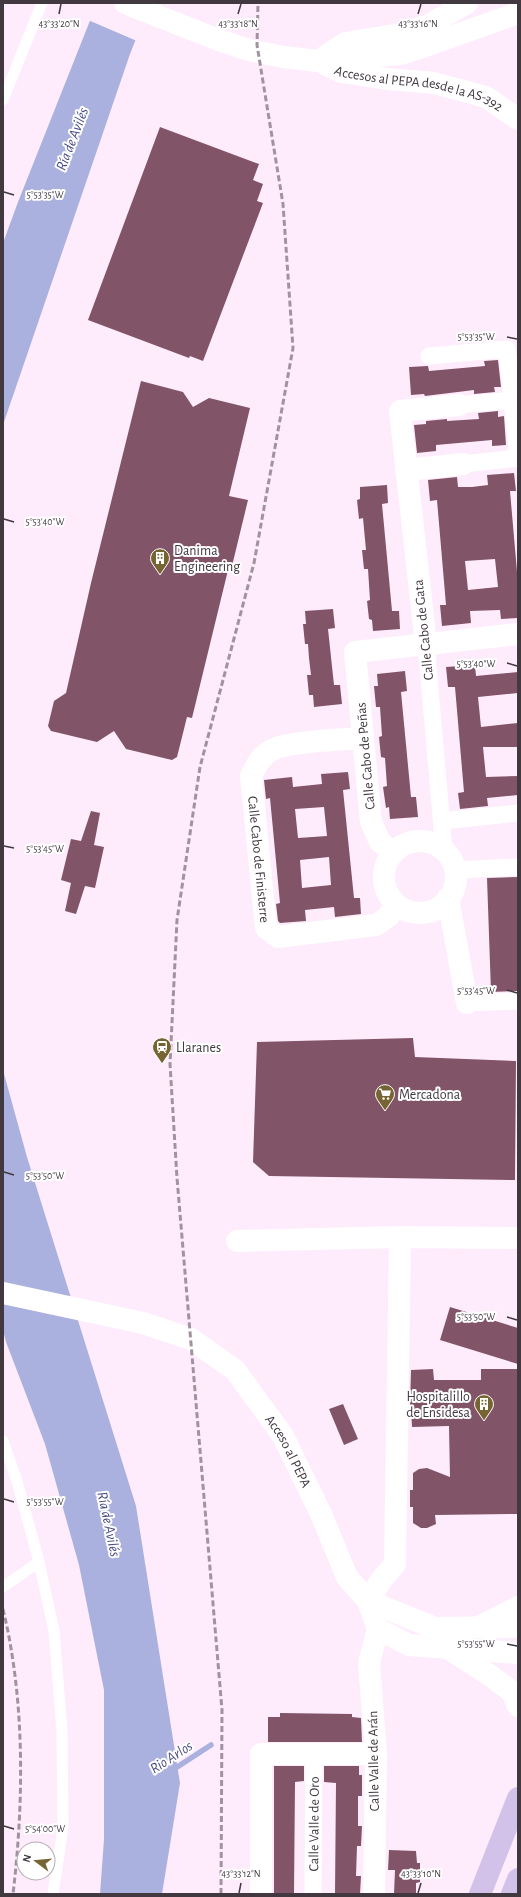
<svg xmlns="http://www.w3.org/2000/svg" width="521" height="1897" font-family="'Alegreya Sans',sans-serif">
<style>
.water{fill:#abb1de}
.pier{fill:#feecfd}
.lines{fill:none;stroke-linecap:round;stroke-linejoin:round}
.stream{stroke:#abb1de;stroke-width:5.5}
.building{fill:#815467;fill-rule:evenodd}
.service{stroke:#fff;stroke-width:11}
.pedestrian{stroke:#fff;stroke-width:17}
.minor{stroke:#fff;stroke-width:22}
.secondary{stroke:#fff;stroke-width:22}
.primary{stroke:#d2c1e8;stroke-width:22}
.rail{stroke:#a0939f;stroke-width:3;stroke-dasharray:6 3;stroke-linecap:butt}
.ticks{fill:none;stroke:#413840;stroke-width:1.5}
.labels{text-anchor:middle;stroke-width:4;stroke-linejoin:round;paint-order:stroke}
.street-label{font-size:14px;fill:#413840;stroke:#fff}
.poi-label{font-size:14px;fill:#413840;stroke:#fff;text-anchor:start}
.water-label{font-size:15px;font-style:italic;fill:#484b85;stroke:#fff}
.ticks-label{font-size:10px;text-anchor:middle;fill:#413840;stroke:#fff;stroke-width:4;stroke-linejoin:round;paint-order:stroke}
</style>
<rect width="100%" height="100%" fill="#feecfd"/>
<g class="water">
<polygon points="97,3 150,3 130,54 3,425 3,243 18,202"/>
<polygon points="3,1070 27,1157 136,1506 180,1783 162,1894 100,1894 104,1839 104,1690 79,1565 45,1444 6,1342 3,1330"/>
</g>
<polygon class="pier" points="95,3 152,3 137,41 88,20"/>
<g class="lines">
<polyline class="stream" points="171,1771 211,1745"/>
</g>
<g class="building">
<polygon points="160,127 259,164 253,180 263,184 257,201 263,203 203,361 190,356 189,358 88,320"/>
<polygon points="498,360 501,387 494,387 495,392 474,394 474,390 425,396 424,394 411,395 409,367 428,366 429,371 485,366 484,361"/>
<polygon points="141,381 183,392 193,407 209,398 250,408 229,496 248,500 232,566 229,566 192,718 187,717 177,757 172,760 126,749 114,731 97,742 51,731 48,726 54,701 66,693 91,583"/>
<polygon points="498,411 498,417 504,416 506,445 492,446 492,440 436,445 436,451 417,453 414,425 426,424 426,421 447,419 447,421 479,419 478,413"/>
<path d="M514,473L516,491H510L518,583V618L501,619L500,610L470,611L471,623L442,626L440,605H446L437,500L430,501L428,480L457,477L458,487H472L488,485L487,475ZM495,559L498,587L468,590L465,561Z"/>
<polygon points="387,485 388,503 382,504 392,611 399,611 400,629 373,631 372,620 369,619 367,601 370,600 368,569 364,569 362,550 366,550 363,518 359,519 357,500 360,499 360,487"/>
<polygon points="333,609 335,628 328,629 334,685 340,685 342,704 314,707 313,695 309,695 307,675 311,675 309,658 308,644 305,644 303,624 306,624 305,611"/>
<polygon points="475,665 476,676 518,672 518,693 478,697 481,727 518,723 518,747 483,747 486,777 518,776 518,795 487,798 488,806 460,809 458,793 464,792 455,687 448,687 446,667"/>
<polygon points="405,671 407,691 401,692 411,797 416,797 418,817 390,819 389,807 386,808 383,787 387,786 385,758 381,757 379,737 382,736 380,707 376,707 374,686 378,686 377,674"/>
<path d="M348,772L350,789L343,790L354,898H360L361,914L335,917L334,907L305,910L306,921L280,923L278,921L276,904L280,903L270,798L266,799L264,780L292,777L293,787L322,784L321,774ZM324,807L327,836L298,838L295,809ZM329,857L331,885L302,888L300,860Z"/>
<polygon points="91,811 100,813 94,845 104,847 95,888 85,886 76,914 65,911 71,883 61,880 71,839 81,841"/>
<polygon points="518,877 518,991 491,992 487,878"/>
<polygon points="413,1038 415,1057 516,1061 515,1180 269,1176 253,1162 257,1042"/>
<polygon points="450,1307 518,1328 518,1364 440,1340"/>
<polygon points="433,1369 434,1380 481,1380 481,1369 518,1369 518,1514 435,1515 436,1524 427,1528 421,1528 413,1523 413,1507 410,1507 410,1490 413,1490 413,1473 419,1469 427,1468 450,1477 449,1426 412,1427 411,1407 410,1407 411,1370"/>
<polygon points="343,1404 358,1439 344,1445 329,1409"/>
<polygon points="280,1713 352,1714 352,1717 361,1718 362,1742 268,1742 268,1717 280,1717"/>
<polygon points="274,1766 304,1766 304,1781 295,1782 294,1894 274,1894"/>
<polygon points="324,1766 359,1766 359,1775 362,1775 362,1796 358,1796 358,1826 362,1826 361,1846 357,1846 356,1876 361,1876 360,1894 335,1894 336,1783 324,1782"/>
<polygon points="389,1850 416,1851 417,1863 420,1863 420,1882 416,1883 416,1894 394,1894 395,1870 388,1870"/>
</g>
<g class="lines">
<g class="service">
<polyline points="3,100 42,3"/>
<polyline points="3,1441 17,1481 39,1562 54,1631 62,1731 63,1828 53,1894"/>
<polyline points="3,1587 39,1562"/>
</g>
<g class="pedestrian">
<polyline points="429,356 507,349 518,459"/>
<polyline points="459,405 512,400"/>
<polyline points="463,464 518,458"/>
<polyline points="426,644 444,850"/>
<polyline points="442,821 518,813"/>
<polyline points="454,870 518,867"/>
<polyline points="467,1003 518,1001"/>
<path id="s1" d="M313,1894L314,1754"/>
</g>
<g class="minor">
<polyline points="406,470 463,464"/>
<polyline points="426,644 400,411 459,405"/>
<path id="s2" d="M363,738C341,740 292,741 274,749C262,754 256,765 251,776L266,928L278,937L376,925L389,916L395,904"/>
<circle cx="420" cy="877" r="36"/>
<polyline points="393,852 380,842 371,822 355,652 518,634"/>
<polyline points="448,898 467,1003"/>
<polyline points="237,1241 400,1237 518,1238"/>
<path id="s3" d="M3,1293L143,1323L191,1339L235,1370L283,1436L321,1514L347,1577L368,1601L378,1629L409,1645L518,1653"/>
<polyline points="368,1601 382,1579 395,1564 400,1237"/>
<polyline points="368,1601 435,1628 518,1627"/>
<polyline points="482,1625 518,1607"/>
<polyline points="451,1650 491,1676 512,1692 518,1706"/>
<polyline points="261,1894 261,1754 376,1754"/>
<polyline points="374,1894 376,1754 369,1663 378,1629"/>
</g>
<g class="secondary">
<polyline points="125,3 216,39 249,50 283,57 318,61 401,54 423,47 518,13"/>
<polyline points="323,58 345,43 401,34 429,25 467,3"/>
<path id="s4" d="M325,64L342,72L388,79L434,83L486,97L518,119"/>
</g>
<g class="primary">
<polyline points="480,1894 518,1798"/>
<polyline points="512,1894 518,1879"/>
</g>
<g class="rail">
<path d="M3,1609C25,1700 24,1801 13,1894"/>
<polyline points="221,1894 222,1710 177,1178 170,1064 177,920 200,767 254,563 293,348 283,204 257,45 258,3"/>
</g>
</g>
<path class="ticks" d="M59,14L61,4M238,14L241,4M418,14L421,4M4,192L14,195M507,337L517,339M4,519L14,522M507,663L517,666M4,846L14,848M507,990L517,993M4,1172L14,1175M507,1317L517,1320M4,1499L14,1502M507,1644L517,1646M4,1826L14,1829M239,1893L241,1883M418,1893L421,1883"/>
<defs>
<g id="building-pin" transform="scale(1)"><path d="M0 17L-7.5 6A9.5 9.5 0 1 1 7.5 6Z" fill="#766432" stroke="#fff"/><path d="M-4-6H4V6H1V3H-1V6H-4ZM-2.5-4.3h1.7v1.8h-1.7ZM.8-4.3h1.7v1.8H.8ZM-2.5-1h1.7V.8h-1.7ZM.8-1h1.7V.8H.8Z" fill="#fff"/></g>
<g id="station-pin" transform="scale(1)"><path d="M0 17L-7.5 6A9.5 9.5 0 1 1 7.5 6Z" fill="#766432" stroke="#fff"/><path d="M-3-6H3Q5-6 5-4V2Q5 4 3 4L4.5 6H3L1.5 4h-3L-3 6H-4.5L-3 4Q-5 4-5 2V-4Q-5-6-3-6ZM-3.5-4v3h7v-3ZM-3.5 1v1.5H-2V1ZM2 1v1.5H3.5V1Z" fill="#fff"/></g>
<g id="supermarket-pin" transform="scale(1)"><path d="M0 17L-7.5 6A9.5 9.5 0 1 1 7.5 6Z" fill="#766432" stroke="#fff"/><path d="M-6-5.5h2.5l.6 2H6L4.5 2H-2.5L-4.4-4H-6ZM-1.5 3.2a1.3 1.3 0 1 0 .1 0ZM3 3.2a1.3 1.3 0 1 0 .1 0Z" fill="#fff"/></g>
</defs>
<g fill-rule="evenodd">
<use href="#building-pin" x="160" y="558"/>
<use href="#station-pin" x="162" y="1047"/>
<use href="#supermarket-pin" x="385" y="1094"/>
<use href="#building-pin" x="484" y="1404"/>
</g>
<g class="labels">
<g class="street-label">
<text dy="5" stroke="none"><textPath href="#s4" startOffset="98">Accesos al PEPA desde la AS-392</textPath></text>
<text transform="translate(423 630) rotate(-96)" y="5">Calle Cabo de Gata</text>
<text transform="translate(365 756) rotate(-95)" y="5">Calle Cabo de Peñas</text>
<text dy="5" stroke="none"><textPath href="#s2" startOffset="210">Calle Cabo de Finisterre</textPath></text>
<text dy="5" stroke="none"><textPath href="#s3" startOffset="345">Acceso al PEPA</textPath></text>
<text transform="translate(373 1761) rotate(-91)" y="5">Calle Valle de Arán</text>
<text dy="5" stroke="none"><textPath href="#s1" startOffset="70">Calle Valle de Oro</textPath></text>
</g>
<g class="poi-label">
<text x="174" y="555">Danima<tspan x="174" dy="16">Engineering</tspan></text>
<text x="176" y="1052">Llaranes</text>
<text x="399" y="1099">Mercadona</text>
<text x="470" y="1401" text-anchor="end">Hospitalillo<tspan x="470" dy="16">de Ensidesa</tspan></text>
</g>
<g class="water-label">
<text transform="translate(72 139) rotate(-69)" y="5">Ría de Avilés</text>
<text transform="translate(109 1524) rotate(78)" y="5">Ría de Avilés</text>
<text transform="translate(171 1757) rotate(-33)" y="5">Rio Arlos</text>
</g>
</g>
<g class="ticks-label">
<text x="59" y="27">43°33'20"N</text>
<text x="238" y="27">43°33'18"N</text>
<text x="418" y="27">43°33'16"N</text>
<text x="45" y="198">5°53'35"W</text>
<text x="476" y="340">5°53'35"W</text>
<text x="45" y="525">5°53'40"W</text>
<text x="476" y="667">5°53'40"W</text>
<text x="45" y="852">5°53'45"W</text>
<text x="476" y="994">5°53'45"W</text>
<text x="45" y="1179">5°53'50"W</text>
<text x="476" y="1320">5°53'50"W</text>
<text x="45" y="1505">5°53'55"W</text>
<text x="476" y="1647">5°53'55"W</text>
<text x="45" y="1832">5°54'00"W</text>
<text x="241" y="1877">43°33'12"N</text>
<text x="421" y="1877">43°33'10"N</text>
</g>
<rect width="521" height="1897" fill="none" stroke="#413840" stroke-width="8"/>
<g transform="translate(36 1861) rotate(286)"><circle r="19" fill="#ffffff" stroke="#b3afb3"/>
<path d="M0-3L7 15L0 10L-7 15Z" fill="#766432"/>
<text y="-6" font-size="11" font-weight="bold" text-anchor="middle" fill="#413840">N</text>
</g>
</svg>
